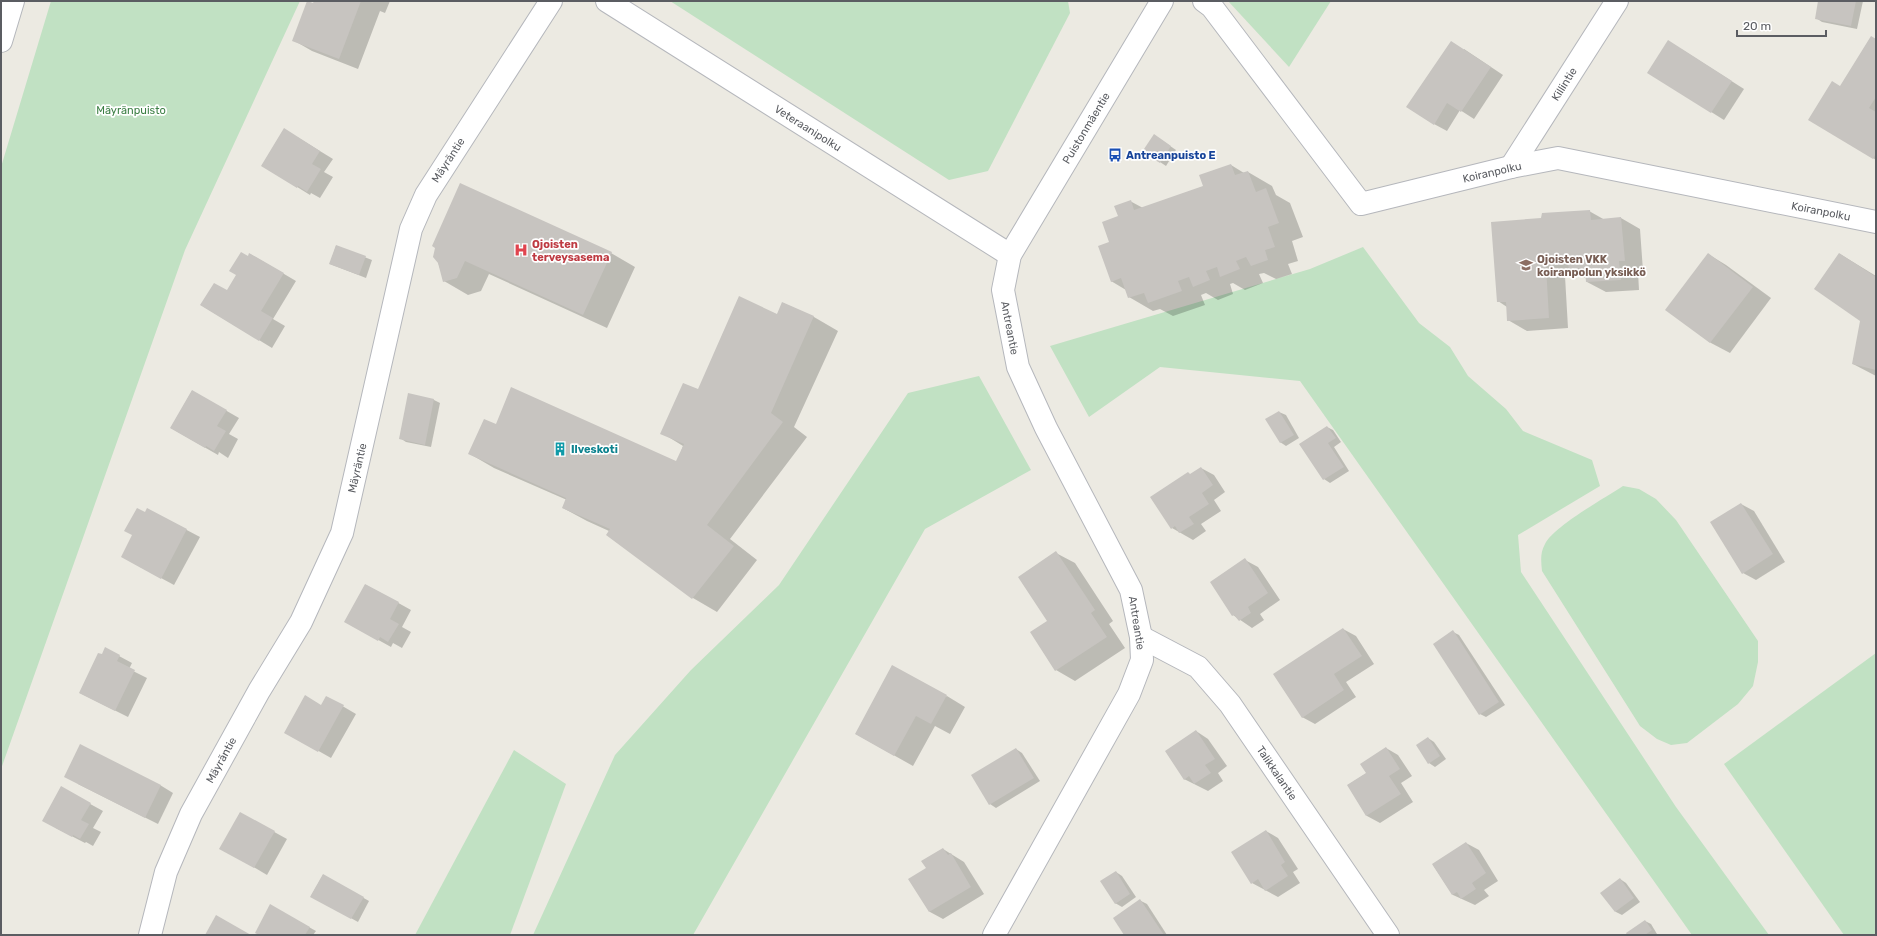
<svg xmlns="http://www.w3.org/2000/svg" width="1877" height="936" font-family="Rubik,sans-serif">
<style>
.green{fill:#c1e1c3}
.shadow{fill:#0003}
.building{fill:#c7c4c0}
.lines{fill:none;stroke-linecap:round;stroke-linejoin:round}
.minor-casing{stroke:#b5b7bc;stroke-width:24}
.minor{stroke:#fff;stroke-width:22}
.labels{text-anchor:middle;stroke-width:3.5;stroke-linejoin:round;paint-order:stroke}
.street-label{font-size:11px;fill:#5b5d62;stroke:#fff}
.park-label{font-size:11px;fill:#3c7f44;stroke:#fff}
.transit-label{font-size:11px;font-weight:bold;fill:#164399;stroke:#fff;text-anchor:start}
.health-label{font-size:11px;font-weight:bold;fill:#be3a42;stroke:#fff;text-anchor:start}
.education-label{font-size:11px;font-weight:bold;fill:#785e54;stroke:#fff;text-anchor:start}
.culture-label{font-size:11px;font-weight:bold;fill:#0d838f;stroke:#fff;text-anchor:start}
</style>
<rect width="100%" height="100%" fill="#eceae2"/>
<g class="green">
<polygon points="51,1 300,1 185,250 1,769 1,167"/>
<polygon points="670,1 1068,1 1070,13 988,171 949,180"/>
<polygon points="1228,1 1331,1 1289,67"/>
<polygon points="1363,247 1419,323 1450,347 1468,376 1506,409 1523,431 1592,460 1600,486 1518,535 1521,572 1676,807 1769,935 1692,935 1300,381 1160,367 1089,417 1050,346 1310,269"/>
<polygon points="979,376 1031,470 925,529 693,935 533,935 615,755 691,670 779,585 908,393"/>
<path d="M1623,486L1639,489L1656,499L1676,520L1758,641V662L1753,686L1738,704L1687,743L1671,745L1657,739L1640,726L1542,571C1541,561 1540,553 1545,544C1554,526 1605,498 1623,486Z"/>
<polygon points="1876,653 1876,935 1844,935 1724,764"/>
<polygon points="514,750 566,784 510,935 415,935"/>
</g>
<g class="shadow">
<polygon points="315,1 390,1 385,13 380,11 358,69 312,51 293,40"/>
<polygon points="1819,1 1863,1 1857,29 1822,22 1816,18"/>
<polygon points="1876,40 1876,160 1810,119 1840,87"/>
<polygon points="1464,49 1503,75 1474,119 1460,110 1447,131 1434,124"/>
<polygon points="1681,49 1744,89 1724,120 1649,73"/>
<polygon points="297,137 333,159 324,172 333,177 320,198 311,193 310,195 262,165"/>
<polygon points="1160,139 1176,150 1166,166 1160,162"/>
<polygon points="1231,165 1244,173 1248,172 1272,186 1276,195 1290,203 1303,237 1292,241 1298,261 1288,264 1292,274 1276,279 1264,273 1259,274 1263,283 1245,290 1233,283 1230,284 1233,294 1218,300 1206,293 1201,295 1205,305 1173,316 1160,309 1153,311 1129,297 1126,290 1111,281 1110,242 1119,217 1130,201 1143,208 1205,186"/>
<polygon points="1589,211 1605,220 1621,218 1640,229 1643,271 1638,272 1639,290 1606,292 1587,282 1587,279 1580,275 1565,276 1568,328 1527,331 1508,320 1507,307 1498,301 1542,219"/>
<polygon points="336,246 372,260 366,278 330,264"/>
<polygon points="611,253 635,267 607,328 489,274 481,291 468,295 444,281 438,262"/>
<polygon points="250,254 296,281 273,319 285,326 272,348 201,305 227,292"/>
<polygon points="1708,254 1726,265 1771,298 1730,353 1711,343 1667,310"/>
<polygon points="1840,254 1876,276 1876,376 1853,364 1861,320"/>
<polygon points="783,303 814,317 838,331 794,427 807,437 730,539 757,560 717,612 693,598 607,535 609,531 587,521 563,508 567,500 494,468 470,454 496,425 677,463 683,446 662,433 698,391 777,315"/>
<polygon points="192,391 239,418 229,434 238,439 228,458 219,452 218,455 171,428"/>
<polygon points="409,395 434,400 440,403 431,447 406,442 400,438"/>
<polygon points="1279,412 1286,415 1299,438 1286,446 1280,442"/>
<polygon points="1327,427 1333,430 1341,442 1334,447 1349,471 1330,483 1324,479"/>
<polygon points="1201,468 1214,475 1225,492 1214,500 1221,511 1201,524 1206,531 1193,540 1172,528 1191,475"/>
<polygon points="1741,504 1754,511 1785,562 1756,580 1743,573"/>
<polygon points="147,509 200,537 174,585 135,564"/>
<polygon points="1056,553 1075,563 1113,621 1109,624 1125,648 1075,681 1056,670 1048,621"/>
<polygon points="1245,560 1258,567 1280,600 1260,614 1264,620 1252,628 1233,615"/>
<polygon points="366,585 411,610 402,627 411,632 402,648 393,643 391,647 346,622"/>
<polygon points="1343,629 1356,636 1374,664 1346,682 1356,697 1315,724 1302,717"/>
<polygon points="1453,632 1459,635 1505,705 1486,717 1480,714"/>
<polygon points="119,656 132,663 129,669 147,678 128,717 80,693"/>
<polygon points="947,696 965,707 950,734 935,726 913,766 856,734"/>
<polygon points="327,697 356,714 331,758 285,732 322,706"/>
<polygon points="1196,731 1208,739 1227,766 1218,773 1223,781 1208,791 1184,779"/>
<polygon points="1428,738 1434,742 1446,759 1435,767 1429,763"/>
<polygon points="1386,748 1398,755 1412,776 1401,783 1413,802 1380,823 1367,816 1348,785 1367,773"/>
<polygon points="1016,749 1022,753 1040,781 996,808 990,804"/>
<polygon points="78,784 160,785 173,793 158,824"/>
<polygon points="61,788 103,811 93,828 101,832 93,846 86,842 85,843 56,828"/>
<polygon points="240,813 287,839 267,875 221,848"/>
<polygon points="1266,831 1278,838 1298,869 1293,872 1300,883 1278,897 1252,883"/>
<polygon points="1466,843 1479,850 1498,881 1484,890 1489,896 1475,905 1453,895 1433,865"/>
<polygon points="943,849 964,862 984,894 943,919 930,912 910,879 927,869"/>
<polygon points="1116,872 1122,876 1136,897 1122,907 1115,903"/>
<polygon points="323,875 369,901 358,922 311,896"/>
<polygon points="1620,879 1626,883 1640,902 1622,915 1616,912 1602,893"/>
<polygon points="1141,901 1147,904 1167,935 1125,935"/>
<polygon points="271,906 316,931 313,935 261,935"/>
<polygon points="1645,921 1651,924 1657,934 1628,935"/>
</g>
<g class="building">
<polygon points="307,1 313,3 314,1 361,1 339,59 292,41"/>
<polygon points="1818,1 1856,1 1851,26 1815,19"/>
<polygon points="1871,36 1876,39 1876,97 1869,108 1876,112 1876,153 1873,159 1808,120 1832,81 1840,86"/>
<polygon points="1668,40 1732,81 1711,113 1647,73"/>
<polygon points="1451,41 1491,67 1461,112 1447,103 1434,125 1406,107"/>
<polygon points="284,128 320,151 312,164 321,169 307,192 298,186 297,188 261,166"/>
<polygon points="1154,134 1171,146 1160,163 1142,152"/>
<polygon points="1231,164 1235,175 1248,171 1256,192 1266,188 1279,223 1268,227 1275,247 1265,250 1268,260 1251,266 1246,257 1236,261 1240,269 1220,277 1217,267 1206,271 1210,280 1193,287 1189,277 1178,281 1182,291 1148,303 1144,293 1128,298 1121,278 1111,282 1098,246 1109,242 1102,222 1118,216 1114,206 1131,200 1134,210 1203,186 1199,175"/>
<polygon points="460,183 612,252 583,315 465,261 457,278 443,282 438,263 433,257 435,248 432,246"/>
<polygon points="1590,210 1591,220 1621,217 1625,261 1619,261 1621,280 1586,282 1585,268 1569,269 1568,264 1546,266 1549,318 1507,321 1506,302 1497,302 1491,222 1541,218 1542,213"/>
<polygon points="336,245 366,256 359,275 329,264"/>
<polygon points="241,252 248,256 249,253 284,273 261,311 273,318 259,341 200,305 214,283 227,290 236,275 229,271"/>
<polygon points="1708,253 1753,287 1710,343 1665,310"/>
<polygon points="1839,253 1876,277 1876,370 1852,364 1860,321 1814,289"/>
<polygon points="739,296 777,314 782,302 814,316 771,413 783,422 707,525 734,546 692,599 606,535 610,529 562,508 566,498 468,454 484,419 496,424 511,387 676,461 684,444 660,434 683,383 698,389"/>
<polygon points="192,390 227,410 217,426 226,431 214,451 206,446 205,448 170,428"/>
<polygon points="408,393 434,399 425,445 399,439"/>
<polygon points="1279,411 1294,435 1280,443 1265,419"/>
<polygon points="1327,426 1336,438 1328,443 1344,467 1323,480 1299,444"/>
<polygon points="1201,467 1213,485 1202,493 1209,504 1189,517 1194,524 1179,533 1175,526 1171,529 1150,497 1188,472 1190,474"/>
<polygon points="1741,503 1773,554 1742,574 1710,522"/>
<polygon points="137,508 145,512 147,508 187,529 161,579 121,557 132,535 124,531"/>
<polygon points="1056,551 1095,610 1091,613 1107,637 1055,671 1030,632 1047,621 1018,577"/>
<polygon points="1245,558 1268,593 1248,607 1251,613 1239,621 1234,615 1232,616 1210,582"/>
<polygon points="365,584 399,602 390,619 399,624 388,642 380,637 378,641 344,622"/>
<polygon points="1343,628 1362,656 1334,674 1344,690 1302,718 1273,674"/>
<polygon points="1453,630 1499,702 1479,715 1433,644"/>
<polygon points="105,647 120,655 117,661 135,670 115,711 79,693 98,653 102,654"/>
<polygon points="892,665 947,695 931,724 916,716 894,756 855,734"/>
<polygon points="305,695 321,705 326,696 344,705 318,752 284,733"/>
<polygon points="1196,730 1215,759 1205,765 1211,773 1194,784 1189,776 1184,780 1165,751"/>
<polygon points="1428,737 1440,756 1428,764 1416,745"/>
<polygon points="80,744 161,785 145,818 64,777"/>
<polygon points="1386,747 1400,769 1389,776 1401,794 1366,816 1347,785 1366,773 1360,764"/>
<polygon points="1016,748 1034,778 989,805 971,775"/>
<polygon points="61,786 91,803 81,820 89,824 80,839 73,835 72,837 42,821"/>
<polygon points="240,812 275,831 254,868 219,849"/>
<polygon points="1266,830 1285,862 1281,865 1288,876 1265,891 1258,879 1251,884 1231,852"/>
<polygon points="1466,842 1486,873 1472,883 1476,889 1461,899 1457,892 1452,895 1432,864"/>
<polygon points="943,848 948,855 951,853 971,887 929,912 908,879 926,868 921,861"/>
<polygon points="1116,871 1130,894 1115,904 1100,881"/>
<polygon points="323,874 364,897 351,919 310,897"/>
<polygon points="1620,878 1634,898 1615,912 1600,893"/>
<polygon points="1140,899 1164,935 1124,935 1113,918"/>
<polygon points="270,904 310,927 305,935 259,935 255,933"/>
<polygon points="216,915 251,935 205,935"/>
<polygon points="1645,920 1652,930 1645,935 1627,935 1626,933"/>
</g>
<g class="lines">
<g class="minor-casing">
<g id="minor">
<polyline points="607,1 1010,255"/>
<polyline points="1204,1 1212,7 1361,204 1511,167 1558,158 1876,222"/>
<polyline points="1,41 13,1"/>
<polyline points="1511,167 1617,1"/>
<polyline points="1141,637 1198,667 1230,704 1388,935"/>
<polyline points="150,935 166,872 191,814 259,691 301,622 342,533 411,229 426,195 551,1"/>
<polyline points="994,935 1129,694 1142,660 1141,637 1131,590 1046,428 1018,367 1003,290 1010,255 1162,1"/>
</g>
</g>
<use href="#minor" class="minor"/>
</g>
<defs>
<g id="bus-bare" transform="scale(1.08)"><path d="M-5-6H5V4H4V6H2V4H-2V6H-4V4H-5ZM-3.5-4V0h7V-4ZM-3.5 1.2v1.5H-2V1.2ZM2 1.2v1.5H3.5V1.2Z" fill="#1a4fb4" stroke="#fff" stroke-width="2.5" paint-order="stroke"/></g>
<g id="hospital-bare" transform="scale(1.08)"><path d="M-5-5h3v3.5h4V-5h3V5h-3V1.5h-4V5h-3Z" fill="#e0444e" stroke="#fff" stroke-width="2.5" paint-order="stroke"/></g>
<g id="school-bare" transform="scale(1.08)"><path d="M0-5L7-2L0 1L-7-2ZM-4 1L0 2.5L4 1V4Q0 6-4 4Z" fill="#8d6e63" stroke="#fff" stroke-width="2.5" paint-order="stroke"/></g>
<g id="building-bare" transform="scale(1.08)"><path d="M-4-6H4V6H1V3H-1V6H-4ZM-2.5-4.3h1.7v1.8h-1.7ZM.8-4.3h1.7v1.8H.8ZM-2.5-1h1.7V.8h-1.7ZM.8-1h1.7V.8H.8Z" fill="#0f9aa8" stroke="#fff" stroke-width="2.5" paint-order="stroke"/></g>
</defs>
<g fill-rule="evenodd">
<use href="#bus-bare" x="1115" y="155"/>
<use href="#hospital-bare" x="521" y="250"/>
<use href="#school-bare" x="1526" y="265"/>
<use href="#building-bare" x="560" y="449"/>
</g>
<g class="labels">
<g class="street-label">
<text transform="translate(1564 84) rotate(-58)" y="4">Killintie</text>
<text transform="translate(808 128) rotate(32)" y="4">Veteraanipolku</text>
<text transform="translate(1086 128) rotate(-59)" y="4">Puistonmäentie</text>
<text transform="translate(448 160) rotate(-57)" y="4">Mäyräntie</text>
<text transform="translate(1492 172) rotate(-13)" y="4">Koiranpolku</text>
<text transform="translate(1821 211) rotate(11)" y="4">Koiranpolku</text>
<text transform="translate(1010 328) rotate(79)" y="4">Antreantie</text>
<text transform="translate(357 468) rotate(-77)" y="4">Mäyräntie</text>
<text transform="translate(1137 623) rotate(81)" y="4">Antreantie</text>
<text transform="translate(221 760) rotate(-61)" y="4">Mäyräntie</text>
<text transform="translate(1277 773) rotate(56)" y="4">Talikkalantie</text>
</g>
<g class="park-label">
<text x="131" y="114">Mäyränpuisto</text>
</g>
<g class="transit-label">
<text x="1126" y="159">Antreanpuisto E</text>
</g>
<g class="health-label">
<text x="532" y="248">Ojoisten<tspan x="532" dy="13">terveysasema</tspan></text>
</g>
<g class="education-label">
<text x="1537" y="263">Ojoisten VKK<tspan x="1537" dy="13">koiranpolun yksikkö</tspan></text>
</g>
<g class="culture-label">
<text x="571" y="453">Ilveskoti</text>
</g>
</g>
<rect width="1877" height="936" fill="none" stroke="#5b5d62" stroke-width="4"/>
<path d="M1737 30v6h89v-6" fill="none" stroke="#5b5d62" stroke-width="2"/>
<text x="1743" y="30" font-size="12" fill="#5b5d62" stroke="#ffffff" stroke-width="3" paint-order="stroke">20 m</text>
</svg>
